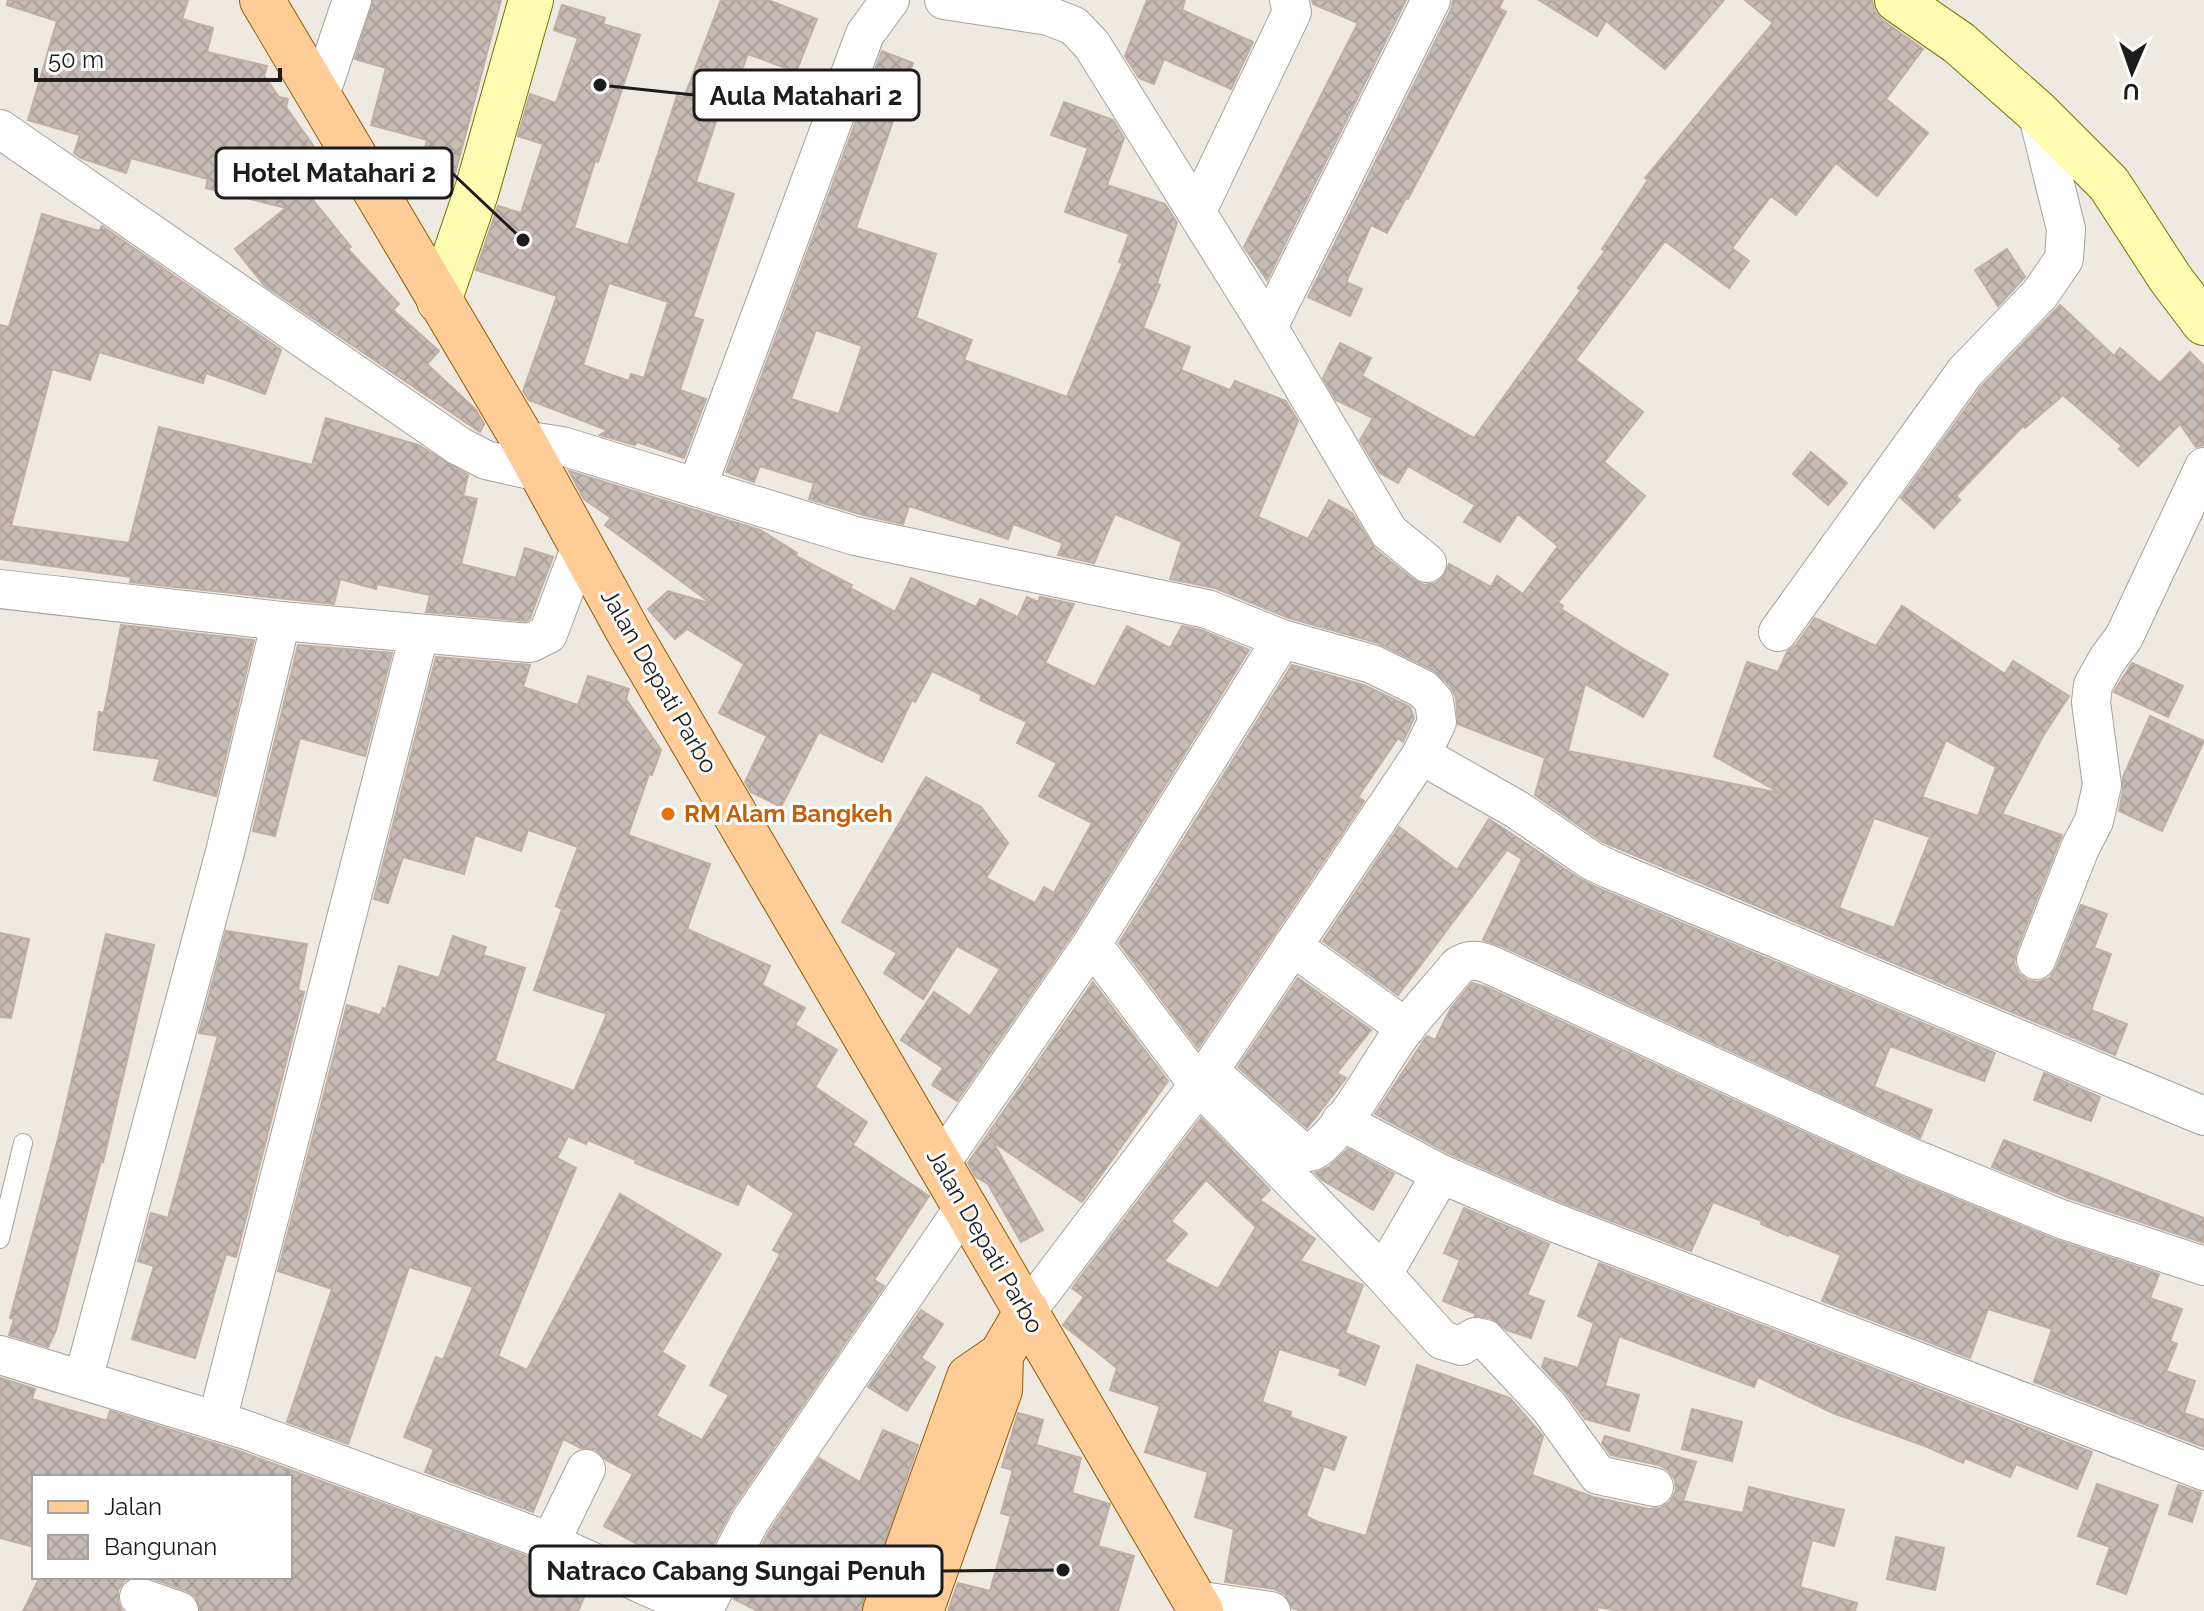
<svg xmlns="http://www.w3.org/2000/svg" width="2204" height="1611" font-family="Raleway,sans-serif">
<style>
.building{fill:url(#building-cross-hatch);stroke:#c1aea3;stroke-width:2;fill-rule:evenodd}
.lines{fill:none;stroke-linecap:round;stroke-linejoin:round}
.lane-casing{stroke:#a3a3a3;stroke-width:20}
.street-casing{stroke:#a3a3a3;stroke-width:40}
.secondary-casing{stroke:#717700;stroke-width:46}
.primary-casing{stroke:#955b00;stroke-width:46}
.lane{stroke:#fff;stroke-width:18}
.street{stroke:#fff;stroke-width:38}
.secondary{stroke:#fdfcb1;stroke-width:44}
.primary{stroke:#ffcb96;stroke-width:44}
.food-dot{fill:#e8710a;stroke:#fff;stroke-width:3}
.labels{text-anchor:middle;stroke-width:6;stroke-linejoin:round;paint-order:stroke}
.street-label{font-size:24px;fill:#1c1c1c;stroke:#fff}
.food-label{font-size:24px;font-weight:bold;fill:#c56008;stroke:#fff;text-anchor:start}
.leader{fill:none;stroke:#1c1c1c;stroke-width:3}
.callout-dot{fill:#1c1c1c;stroke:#fff;stroke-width:3}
.callout{fill:#fff;stroke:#1c1c1c;stroke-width:3}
.callout-label{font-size:26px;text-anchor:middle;font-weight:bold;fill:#1c1c1c}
</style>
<defs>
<pattern id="building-cross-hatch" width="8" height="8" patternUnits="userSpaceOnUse" patternTransform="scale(2)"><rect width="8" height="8" fill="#c6bbb5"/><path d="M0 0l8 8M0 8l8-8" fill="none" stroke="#aaa09b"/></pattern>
</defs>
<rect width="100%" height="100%" fill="#eee9e1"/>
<g class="building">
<polygon points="8,0 188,0 182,19 213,28 207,52 267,66 264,76 279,97 288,99 286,107 326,164 299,183 351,247 348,249 399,304 393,310 439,351 427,364 476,410 484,424 480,432 264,285 235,249 286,208 206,188 208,179 131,158 126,173 81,158 74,153 80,135 28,120 57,21 7,5"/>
<polygon points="373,0 501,0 451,189 416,180 427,140 371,125 386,68 355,59"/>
<path d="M721,0H768L817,19L796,72L748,54L737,82L730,79L696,182L734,194L693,317L703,320L680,390L706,399L684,458L637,442L635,445L600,435L607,430L529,400L523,391L557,296L476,270L498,206L521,213L543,144L518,136L530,94L556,103L578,38L554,30L562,5L605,18L603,24L640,35L598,162L595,161L574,228L628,245L677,96L684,98ZM609,283L668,302L644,378L631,374L629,381L583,365Z"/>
<polygon points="1147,0 1185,0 1182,10 1253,42 1231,89 1164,59 1154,84 1139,78 1125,56"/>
<polygon points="1312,0 1406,0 1267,280 1244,247 1358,23 1313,4"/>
<polygon points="1453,0 1503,0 1499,8 1506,12 1408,199 1406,198 1387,233 1371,225 1346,282 1362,289 1350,316 1308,297 1451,10"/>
<polygon points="1539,0 1724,0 1665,69 1606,21 1597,36"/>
<path d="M1745,0H1872L1875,11L1882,20L1923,49L1886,99L1928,133L1877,196L1836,163L1796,215L1771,196L1732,248L1749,261L1729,288L1665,241L1576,360L1643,412L1604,462L1645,496L1558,602L1563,606L1561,609L1624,649L1668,674L1643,717L1585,684L1568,751L1780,793L1714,756L1747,662L1778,672L1787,652L1796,645L1815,618L1876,646L1902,606L2005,674L2013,661L2069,696L2043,736L2002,814L2062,835L2016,952L2014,964L2019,974L2027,980L2038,982L2049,978L2056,968L2081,905L2107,914L2094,948L2111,954L2091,1010L2127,1024L2115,1055L1603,842L1535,795L1545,758L1458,724L1456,697L1450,686L1433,670L1378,643L1289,618L1215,588L1170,579L1182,542L1115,514L1094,563L1058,555L1063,543L1013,524L1008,539L909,506L903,524L863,515L809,499L814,483L760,466L754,482L726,472L882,51L913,63L856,228L936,254L916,318L972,340L964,360L1067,397L1123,263L1119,262L1129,234L1065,212L1088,148L1051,135L1064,102L1113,120L1124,138L1107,185L1165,204L1177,223L1157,283L1160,285L1143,328L1190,347L1181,370L1230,390L1235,381L1286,401L1298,421L1258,517L1308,539L1329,500L1352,513L1375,549L1414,580L1424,585L1436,583L1444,576L1449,564L1491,587L1497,576L1523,594L1558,546L1518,514L1500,542L1464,522L1475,505L1408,466L1398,483L1380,473L1360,440L1373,418L1336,400L1323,378L1340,343L1371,358L1362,376L1474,438L1581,290L1578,288L1605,251L1602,249L1648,180L1645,178L1773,23ZM816,330L862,346L839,414L791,399ZM1946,740L1996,767L1978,816L1922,797ZM1874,818L1930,837L1894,928L1839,908Z"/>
<polygon points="42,214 99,231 102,226 281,350 265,394 206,373 203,383 99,352 90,380 52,369 11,526 129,543 159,427 312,465 326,418 418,445 468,475 463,496 477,499 461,564 516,578 525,548 553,557 530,618 526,621 426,612 430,595 377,584 376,589 340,579 334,604 130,582 131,577 0,559 0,325 9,327"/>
<polygon points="2007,249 2025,277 1998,306 1975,270"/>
<polygon points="2060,305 2114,356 2120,348 2160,383 2190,352 2204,366 2204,445 2196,447 2180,424 2138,466 2119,449 2122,446 2063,395 2025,428 2023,426 1956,496 1960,500 1934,528 1901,498 1982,386"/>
<polygon points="1811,452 1847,483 1828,505 1793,474"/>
<polygon points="569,471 760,530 797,553 796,556 852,585 850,588 895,612 911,578 976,607 980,599 1018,617 1027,597 1038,602 1040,597 1074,604 1045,663 1095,687 1127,626 1170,648 1182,626 1201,630 1249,650 1074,932 957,1101 932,1085 943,1068 901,1040 934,992 970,1016 1000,969 957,946 923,999 884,973 897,953 842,922 926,777 981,807 1008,843 986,878 1035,903 1044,887 1054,893 1092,823 1039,796 1057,763 1017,743 1027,722 980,700 982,695 932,671 915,702 912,700 882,762 819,732 781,807 751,792 745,782 767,736 719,713 744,664 687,629 675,639 648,609 668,591 712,604 605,525 611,518 584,499"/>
<polygon points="121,625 254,640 216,796 154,780 160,759 94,750 99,712 104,713"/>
<polygon points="298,645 392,653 365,756 300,738 275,836 253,831"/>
<path d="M436,657L530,665L523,687L578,705L588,676L629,689L626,699L661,750L652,775L649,774L628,835L710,864L687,929L770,966L762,985L805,1008L795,1025L837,1050L815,1087L867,1122L853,1145L929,1196L874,1280L884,1286L732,1509L693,1583L651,1564L656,1554L604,1526L633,1474L606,1460L595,1449L581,1448L563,1439L533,1512L425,1472L434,1449L404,1437L436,1357L443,1360L473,1287L409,1267L348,1444L287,1422L332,1289L278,1271L347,1005L380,1015L383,1008L386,1009L399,966L439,978L453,936L486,947L483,955L525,968L495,1061L574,1091L607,1014L534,990L562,909L556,906L578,847L528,830L521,851L475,835L464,874L403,857L388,903L374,899ZM568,1136L586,1144L588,1140L636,1160L635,1163L738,1205L747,1183L794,1213L773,1250L780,1254L710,1385L729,1395L702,1440L656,1416L685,1366L662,1352L721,1254L620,1194L527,1370L498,1356L576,1168L557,1158Z"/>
<polygon points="2132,663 2183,686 2168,717 2114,692"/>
<polygon points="1292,665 1364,685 1410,707 1414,718 1403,742 1398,738 1358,797 1364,801 1198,1048 1119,943"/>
<polygon points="2150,716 2204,741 2162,831 2119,811 2123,790 2123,777"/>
<polygon points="1489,819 1580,879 1600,889 1995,1053 1984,1081 1890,1046 1874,1087 1932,1110 1920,1138 1504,947 1483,940 1522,859 1507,850 1398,995 1323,941 1399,827 1457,870"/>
<polygon points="226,931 307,944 298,990 304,992 236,1257 226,1254 195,1358 132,1339 154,1266 138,1261 151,1213 168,1218 218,1036 199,1033"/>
<polygon points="0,933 29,939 11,1018 0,1017"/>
<polygon points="106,934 154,945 103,1162 101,1161 56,1330 48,1347 9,1335 14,1319 10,1318 59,1135"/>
<polygon points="1298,978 1371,1030 1337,1073 1346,1078 1307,1128 1238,1067"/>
<polygon points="1093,982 1168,1081 1082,1202 993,1142 1043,1230 1021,1242 988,1184 976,1177 968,1163"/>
<polygon points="1472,983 1486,987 1902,1177 2053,1239 2159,1274 2150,1298 2182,1309 2170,1341 2177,1344 2166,1371 2195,1381 2184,1413 2204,1420 2204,1447 2034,1382 2052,1329 1988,1309 1970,1358 1822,1301 1841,1255 1789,1234 1788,1236 1761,1224 1762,1221 1713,1202 1691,1251 1561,1202 1450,1154 1375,1114 1422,1043 1427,1036 1435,1040 1451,1008"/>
<polygon points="2044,1073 2100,1097 2091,1121 2034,1100"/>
<path d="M1201,1118L1270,1190L1260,1200L1315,1239L1300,1261L1363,1285L1345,1333L1379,1346L1365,1385L1339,1375L1341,1369L1279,1349L1262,1402L1291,1412L1290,1417L1346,1437L1334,1470L1324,1466L1306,1516L1318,1522L1366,1536L1417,1365L1510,1398L1543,1436L1532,1475L1593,1497L1649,1509L1660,1508L1670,1502L1676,1491L1675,1480L1668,1470L1659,1465L1611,1455L1602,1443L1605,1436L1696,1462L1683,1501L1743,1513L1749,1487L1844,1510L1834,1546L1812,1540L1800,1587L1857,1603L1855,1611H1619L1598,1607L1597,1611H1302L1292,1608L1285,1594L1275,1589L1225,1582L1234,1529L1195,1517L1208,1472L1145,1452L1160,1406L1110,1390L1117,1368L1063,1325L1084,1297L1072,1288ZM1206,1180L1256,1227L1218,1289L1164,1261L1187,1234L1171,1221Z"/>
<polygon points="2004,1140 2204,1218 2204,1243 2069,1198 1992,1167"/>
<polygon points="1348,1149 1394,1174 1373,1210 1322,1180 1315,1173 1329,1167"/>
<polygon points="1464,1208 1549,1244 1527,1295 1544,1301 1531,1338 1507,1330 1490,1318 1475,1316 1476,1314 1443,1301 1460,1260 1444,1253"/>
<polygon points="1599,1263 2092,1452 2077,1489 2016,1464 2010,1477 1965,1458 1963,1463 1925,1446 1833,1413 1758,1377 1754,1387 1619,1336 1605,1386 1639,1395 1629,1431 1585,1419 1565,1392 1542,1367 1545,1358 1578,1368 1594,1323 1578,1316"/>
<polygon points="921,1310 943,1324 921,1358 935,1367 907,1411 868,1387"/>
<polygon points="0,1378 35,1389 32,1399 104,1420 107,1420 110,1411 236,1450 529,1557 539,1562 537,1568 588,1588 578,1611 200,1611 196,1597 187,1591 148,1577 290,1577 290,1477 34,1477 34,1547 0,1538"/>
<polygon points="1692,1409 1742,1422 1732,1461 1682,1449"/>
<polygon points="1018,1413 1043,1420 1036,1445 1081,1458 1072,1493 1110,1504 1098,1546 1134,1556 1118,1611 948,1611 958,1583 990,1591 1011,1516 1001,1513 1013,1470 1002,1467"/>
<polygon points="883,1430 918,1445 861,1611 758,1611 734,1599 769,1532 819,1458 860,1482"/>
<polygon points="2097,1484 2158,1505 2126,1594 2097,1584 2110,1547 2078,1536"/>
<polygon points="2178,1485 2201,1493 2192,1522 2169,1514"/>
<polygon points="1896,1537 1944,1548 1935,1590 1887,1579"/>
<polygon points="40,1577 131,1577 124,1581 118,1590 118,1602 122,1611 23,1611"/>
</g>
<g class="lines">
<g class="lane-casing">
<polyline id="lane" points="0,1239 23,1143"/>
</g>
<g class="street-casing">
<g id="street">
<polyline points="944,0 1049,16 1074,26 1092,45 1268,327 1389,532 1427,563"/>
<polyline points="319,98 352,0"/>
<polyline points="0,129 459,446 486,460 539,472"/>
<polyline points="1197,211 1292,12 1289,0"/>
<polyline points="1268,327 1431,0"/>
<polyline points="523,440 562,446 855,536 1207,609 1282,639 1372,664 1423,689 1434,701 1437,722 1421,755 1209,1071 1027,1311"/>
<polyline points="697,487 865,34 890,0"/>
<polyline points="0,589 281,621 530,643 548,634 581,546"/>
<polyline points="1778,632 1965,372 2040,294 2064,259 2066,229 2037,112"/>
<polyline points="1421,755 1516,809 1592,861 1609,869 2204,1116"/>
<polyline points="1092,944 1198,1084 1383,1274 1442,1340 1461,1346 1475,1337 1485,1339 1549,1407 1598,1475 1654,1487"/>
<polyline points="1292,946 1406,1028"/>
<polyline points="2036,960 2080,848 2094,821 2102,785 2091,702 2093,685 2107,660 2124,637 2204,467"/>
<path d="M1209,1071L1297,1148C1305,1153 1311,1154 1319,1147C1354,1116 1377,1065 1406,1027C1423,1006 1441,987 1458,966C1471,957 1482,961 1495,967L1910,1157L2061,1219L2204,1266"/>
<polyline points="1341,1121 1441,1174 1553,1222 2204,1471"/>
<polyline points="940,1164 1092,944 1282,639"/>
<polyline points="1383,1274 1441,1174"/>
<polyline points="0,1355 243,1429 537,1537 702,1611"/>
<polyline points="83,1380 225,852 281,621"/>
<polyline points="217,1421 419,635"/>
<polyline points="550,1543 586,1469"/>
<polyline points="139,1597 179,1611"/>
<polyline points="1195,1600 1271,1611"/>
<polyline points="703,1611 750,1521 965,1206"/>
</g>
</g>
<g class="secondary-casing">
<g id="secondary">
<polyline points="1897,0 1959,43 2037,112 2109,184 2170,278 2204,323"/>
<polyline points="439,301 477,190 531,0"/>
</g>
</g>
<g class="primary-casing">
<g id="primary">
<polyline points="262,0 523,440 629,633 1201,1611"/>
<polyline points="885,1611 969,1377 1001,1355 1027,1311"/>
<polyline points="921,1611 1000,1390 1001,1355"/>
</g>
</g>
<use href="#lane" class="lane"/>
<use href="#street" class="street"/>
<use href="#secondary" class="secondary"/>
<use href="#primary" class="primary"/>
</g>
<circle class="food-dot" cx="668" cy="814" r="8"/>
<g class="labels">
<g class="street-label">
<text transform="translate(659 681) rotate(60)" y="8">Jalan Depati Parbo</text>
<text transform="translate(985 1241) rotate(60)" y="8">Jalan Depati Parbo</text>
</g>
<g class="food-label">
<text x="684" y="822">RM Alam Bangkeh</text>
</g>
</g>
<path class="leader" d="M600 85L694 95M523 240L452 173M1063 1570L942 1571"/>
<g class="callout-dot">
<circle cx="600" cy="85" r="8"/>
<circle cx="523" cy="240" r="8"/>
<circle cx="1063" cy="1570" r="8"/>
</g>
<g class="callout">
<rect x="694" y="70" width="225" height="50" rx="8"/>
<rect x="216" y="148" width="236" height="50" rx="8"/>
<rect x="530" y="1546" width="412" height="50" rx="8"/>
</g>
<g class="callout-label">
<text x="806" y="105">Aula Matahari 2</text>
<text x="334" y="182">Hotel Matahari 2</text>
<text x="736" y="1580">Natraco Cabang Sungai Penuh</text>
</g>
<rect x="32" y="1475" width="260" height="104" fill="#ffffff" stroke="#a4a4a4" stroke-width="2"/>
<rect x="48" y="1501" width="40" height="12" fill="#ffcb96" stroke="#a4a4a4" stroke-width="2"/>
<text x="104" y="1515" font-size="24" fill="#1c1c1c">Jalan</text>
<rect x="48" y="1535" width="40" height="24" fill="url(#building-cross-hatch)" stroke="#a4a4a4" stroke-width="2"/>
<text x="104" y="1555" font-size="24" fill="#1c1c1c">Bangunan</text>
<g transform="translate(2132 72) rotate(182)" stroke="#ffffff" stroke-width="6" paint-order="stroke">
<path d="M0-6L14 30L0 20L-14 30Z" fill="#1c1c1c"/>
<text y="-12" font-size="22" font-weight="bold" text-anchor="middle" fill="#1c1c1c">U</text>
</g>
<path d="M36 68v12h244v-12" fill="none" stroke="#1c1c1c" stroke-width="4"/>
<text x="48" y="68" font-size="24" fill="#1c1c1c" stroke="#ffffff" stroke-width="6" paint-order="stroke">50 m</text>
</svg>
